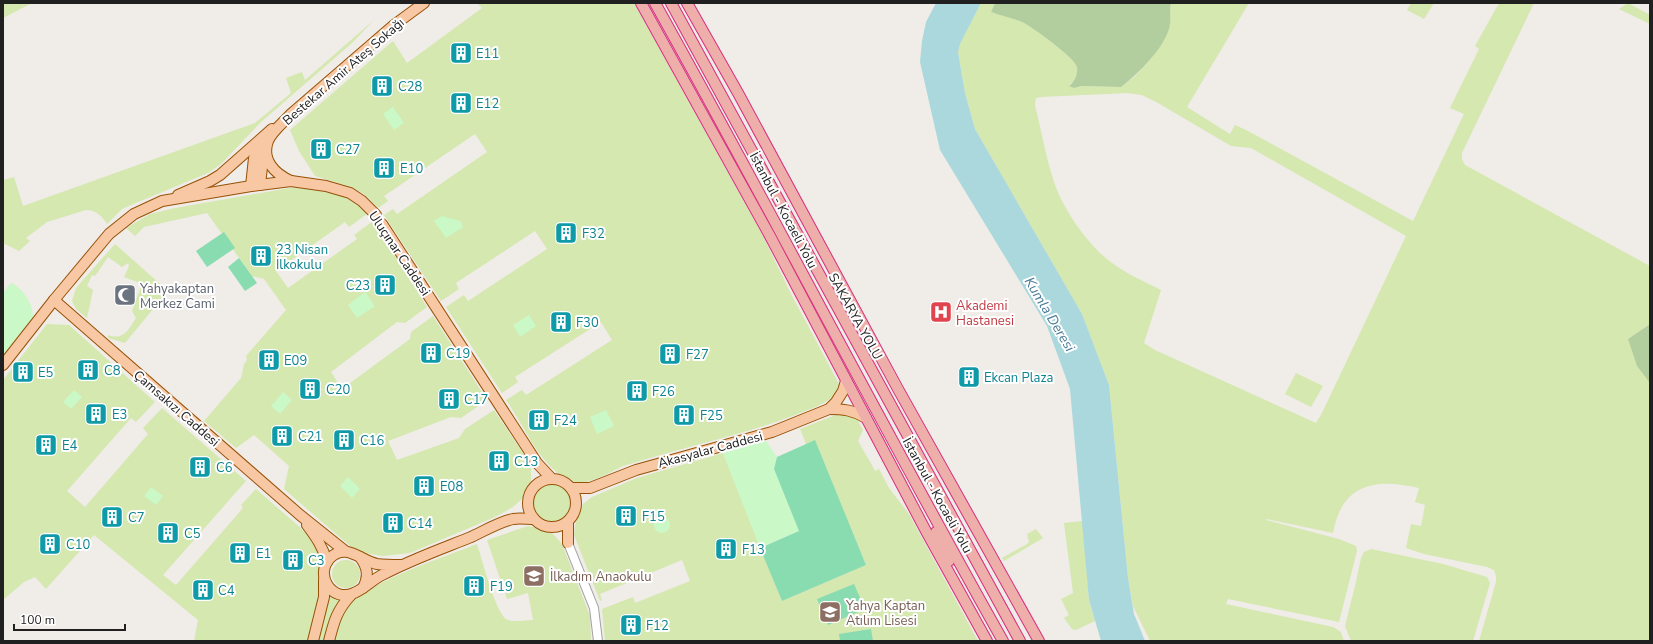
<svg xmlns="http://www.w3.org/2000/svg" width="1653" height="644" font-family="'Nunito Sans',sans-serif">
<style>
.grass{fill:#d4e8b0;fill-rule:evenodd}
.forest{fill:#b3ce9e}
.park{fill:#caf8c7}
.pitch{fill:#89dcb0}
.water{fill:#aad8dc}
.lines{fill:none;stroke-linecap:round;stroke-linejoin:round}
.tertiary-casing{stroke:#a1a1a1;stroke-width:10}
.primary-casing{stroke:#975106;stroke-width:12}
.trunk-casing{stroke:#d52e80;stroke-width:12}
.tertiary{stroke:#fff;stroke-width:8}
.primary{stroke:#f8c8a4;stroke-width:10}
.trunk{stroke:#eeaea9;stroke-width:10}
.labels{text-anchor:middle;stroke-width:4;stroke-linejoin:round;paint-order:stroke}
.culture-label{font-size:13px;fill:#0d838f;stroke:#fff;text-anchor:start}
.street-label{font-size:13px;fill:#202020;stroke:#fff}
.worship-label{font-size:13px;fill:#5b616d;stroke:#fff;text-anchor:start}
.health-label{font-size:13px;fill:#be3a42;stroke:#fff;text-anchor:start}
.education-label{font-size:13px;fill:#785e54;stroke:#fff;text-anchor:start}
.water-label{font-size:14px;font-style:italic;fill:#477a96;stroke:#fff}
</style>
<rect width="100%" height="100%" fill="#f0ece7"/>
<g class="grass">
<polygon points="3,3 32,3 3,18"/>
<path d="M477,3H634L764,238L790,292L838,382L840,390C828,404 812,408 795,415C748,433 698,444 650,458C641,461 632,463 623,466C609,472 588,487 572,481C541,470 524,425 506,400L522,390L526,395L612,340L601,322L515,377L518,382L502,393L446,307L464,295L468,301L547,249L535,231L456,283L459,289L441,301L384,215L393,209L397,214L487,152L475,134L384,196L388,201L378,208L364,194L351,187L315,176L299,151L290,130L393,41L407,63L482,8Z"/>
<path d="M981,3H995L991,12C1002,16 1014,18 1024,23C1033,28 1074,58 1077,66C1079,74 1075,81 1069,85L1074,88L1082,86L1121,87L1135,76L1152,58L1170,24V9L1171,3H1249L1187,107L1230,134L1235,125L1248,131L1413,221L1464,114L1450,108L1479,49L1475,46L1499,3H1534L1462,153V159L1465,165L1650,266V324L1628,339L1650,383V641H1479L1496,582V576L1494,570L1487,567L1424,554L1406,548L1411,524L1421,526L1425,505L1415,502L1419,488C1376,478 1342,483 1333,533L1267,519L1266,520L1339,539L1356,546L1357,551L1339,622L1228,599L1226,604L1333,627L1341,632L1344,641H1150L1133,606L1128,578L1109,385L1082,314L975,129L965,93L958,52L960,44ZM1127,93L1142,95L1158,103L1231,146L1251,148L1406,236L1322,413L1316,423L1155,350L1144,343L1161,290C1143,281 1123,272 1108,260C1086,242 1063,209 1054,182C1046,157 1041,130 1035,105L1036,98L1041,97Z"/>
<polygon points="1411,3 1434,3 1424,19 1407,10"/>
<polygon points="1628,3 1650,15 1650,24 1619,9"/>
<path d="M374,20L352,43L261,122L221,164L208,173L131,205L122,209L107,224C102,216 96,210 86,210L47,222L26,238L30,241L19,251L3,243V180L14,177L23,206L255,123L291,93L286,78L302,72L305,80Z"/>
<polygon points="295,187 337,194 354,200 367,214 349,227 345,222 276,271 288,288 357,239 354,235 373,221 427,307 405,323 397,322 331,372 342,389 410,339 411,332 433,316 487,400 461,418 451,417 388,441 397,460 459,438 465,429 494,410 531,465 531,480 524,497 513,507 495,517 410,553 383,556 357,552 284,489 289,466 254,435 236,448 204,421 241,378 244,364 247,360 246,356 286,310 264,279 252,276 207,213 144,227 135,236 126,228 150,214 175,208"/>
<path d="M115,244L168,291L125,343L108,338V335C124,341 129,329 136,318L132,311L142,284L124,277L129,266L128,263L122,267L108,257L95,276L92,275L87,286L93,290L87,318L76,309L72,301L76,288Z"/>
<polygon points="47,324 69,325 155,402 136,422 131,418 67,491 85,507 148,434 143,428 162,408 246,481 163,575 176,585 243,508 241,505 256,489 302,529 317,546 322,559 324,578 309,641 194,641 198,620 94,535 46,589 35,577 24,582 3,600 3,380"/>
<polygon points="1296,373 1323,386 1311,407 1285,394"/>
<polygon points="838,414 851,414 857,419 863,430 858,441 873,467 875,471 879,469 889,488 909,514 978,641 605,641 602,609 633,597 635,603 690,581 682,560 600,594 602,600 600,601 574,535 575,525 583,504 592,497 637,478 723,453 782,601 866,565 815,441 806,444 800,429"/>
<circle cx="552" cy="503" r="19"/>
<polygon points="1083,521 1089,600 1095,621 1076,630 1072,629 1064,618 1069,615 1061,599 1073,593 1064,523"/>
<path d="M528,526L542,529L553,534L562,544L590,616L591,641H332C336,632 338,618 344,610C363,583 445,557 477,544C482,559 495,611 506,619C513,623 525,620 533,620L528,593L507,599L487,540Z"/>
<polygon points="1036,529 1043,538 1004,561 1002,558 1027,544 1029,542 1027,534"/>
<polygon points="1371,549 1443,564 1487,577 1490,583 1473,641 1351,641 1345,626 1355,586 1361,558 1364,552"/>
<circle cx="346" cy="574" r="14"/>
<polygon points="329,590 344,598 331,617 325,641 317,641"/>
</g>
<g class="forest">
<path d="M995,3H1171C1169,10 1171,17 1170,24C1167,46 1138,74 1121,87L1082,86L1074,88L1069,86C1075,81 1078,74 1077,67C1075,58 1033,28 1024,23C1014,18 1001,16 991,12Z"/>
<polygon points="1650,324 1650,383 1637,366 1628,339"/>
</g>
<g class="park">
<polygon points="393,107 404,123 394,130 383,114"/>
<polygon points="442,216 460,221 463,227 446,238 434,221"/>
<path d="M12,283C24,290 33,304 33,317L3,356V293L9,285Z"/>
<polygon points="365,292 375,306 357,318 348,305"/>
<polygon points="529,315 536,326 520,337 513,325"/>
<polygon points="74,390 82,397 71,409 63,402"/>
<polygon points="283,392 292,400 280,414 271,406"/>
<polygon points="606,410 614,426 597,434 590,417"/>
<polygon points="766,441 777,457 774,469 799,531 760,548 723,453"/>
<polygon points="348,477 360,489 352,498 340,486"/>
<polygon points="151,487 163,496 156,505 144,496"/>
<circle cx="662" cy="525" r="8"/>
</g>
<g class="pitch">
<polygon points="224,232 235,248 207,267 196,251"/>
<polygon points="239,258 257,283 245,291 228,267"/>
<polygon points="815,440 866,565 782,601 760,548 799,531 774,469 777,457"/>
<polygon points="854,584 865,609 828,625 817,599"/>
<polygon points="871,629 873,641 840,641 839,634"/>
</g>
<polygon class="water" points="936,3 981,3 960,44 958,52 965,93 975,129 1082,314 1109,385 1128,578 1134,614 1145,641 1101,641 1089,600 1070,389 1047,326 940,150 920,62 922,41 926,22"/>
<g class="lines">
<g class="tertiary-casing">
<polyline id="tertiary" points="568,543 594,608 598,641"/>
</g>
<g class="primary-casing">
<g id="primary">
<path d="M291,181C275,174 261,160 268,141C272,131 284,122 291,114L394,25L424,3"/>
<polyline points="260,185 264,149"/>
<polyline points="251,186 254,158 263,140"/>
<polyline points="178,195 210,181 220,175 272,129"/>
<polyline points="382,224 537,463 551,478"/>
<polyline points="54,300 300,515 345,551"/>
<polyline points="3,365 54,300 109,234 134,214 162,201 251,186 291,181 326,186 350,193 362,201 376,215"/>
<path d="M829,409C843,409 853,410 866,418"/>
<circle cx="552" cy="503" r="24"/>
<polyline points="571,488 590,488 636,470 772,432 829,409 836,402 843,391 846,381"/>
<polyline points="568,522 568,543"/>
<path d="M307,525C316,537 323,547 327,562"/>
<path d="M360,557C368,568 369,576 363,588"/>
<path d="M401,565C393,565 385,565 377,564C361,561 346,542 330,558C314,575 332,603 354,593C364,589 372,580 382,575C410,560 441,549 471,537C484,531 499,522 513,519C519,518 527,519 534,519"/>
<polyline points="313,641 324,597 324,580"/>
<path d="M329,641C334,621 337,610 351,595"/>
</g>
</g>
<g class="trunk-casing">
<g id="trunk">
<polyline points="641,3 770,236 927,533 987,641"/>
<path d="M655,3C773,214 884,430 1003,641"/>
<polyline points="671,3 1020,641"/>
<polyline points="687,3 738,93 898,389 1039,641"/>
<polyline points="936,532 949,561"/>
</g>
</g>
<use href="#tertiary" class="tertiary"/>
<use href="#primary" class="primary"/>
<use href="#trunk" class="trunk"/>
</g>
<defs>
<g id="building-square" transform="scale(1.15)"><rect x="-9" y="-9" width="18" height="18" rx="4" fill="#0f9aa8" stroke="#fff"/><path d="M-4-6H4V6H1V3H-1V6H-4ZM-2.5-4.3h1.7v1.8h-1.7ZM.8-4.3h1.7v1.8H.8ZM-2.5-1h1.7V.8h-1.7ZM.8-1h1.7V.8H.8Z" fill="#fff"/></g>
<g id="mosque-square" transform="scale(1.15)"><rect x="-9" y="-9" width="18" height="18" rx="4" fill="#6b7280" stroke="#fff"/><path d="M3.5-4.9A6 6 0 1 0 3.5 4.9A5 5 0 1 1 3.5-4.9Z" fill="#fff"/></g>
<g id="hospital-square" transform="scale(1.15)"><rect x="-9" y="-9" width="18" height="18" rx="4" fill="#e0444e" stroke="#fff"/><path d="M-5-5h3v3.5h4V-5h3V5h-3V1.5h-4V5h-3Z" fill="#fff"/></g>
<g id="school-square" transform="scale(1.15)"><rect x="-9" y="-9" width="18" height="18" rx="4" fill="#8d6e63" stroke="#fff"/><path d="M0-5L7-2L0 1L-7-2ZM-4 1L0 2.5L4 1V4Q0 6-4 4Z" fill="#fff"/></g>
</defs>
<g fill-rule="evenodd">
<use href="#building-square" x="461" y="53"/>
<use href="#building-square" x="382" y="86"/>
<use href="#building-square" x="461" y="103"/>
<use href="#building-square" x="321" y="149"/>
<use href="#building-square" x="384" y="168"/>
<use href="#building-square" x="566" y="233"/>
<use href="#building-square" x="261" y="256"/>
<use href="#building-square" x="385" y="285"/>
<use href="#mosque-square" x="125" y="295"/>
<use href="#hospital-square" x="941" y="312"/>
<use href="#building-square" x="561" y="322"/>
<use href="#building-square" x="431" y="353"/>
<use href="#building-square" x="670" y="354"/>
<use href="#building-square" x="269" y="360"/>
<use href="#building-square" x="88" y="370"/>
<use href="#building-square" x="23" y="372"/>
<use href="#building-square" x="969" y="377"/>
<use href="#building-square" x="310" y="389"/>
<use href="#building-square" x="637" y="391"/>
<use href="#building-square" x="449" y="399"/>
<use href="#building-square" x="96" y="414"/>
<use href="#building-square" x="684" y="415"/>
<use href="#building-square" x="539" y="420"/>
<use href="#building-square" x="282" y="436"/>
<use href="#building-square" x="344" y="440"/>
<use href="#building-square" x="46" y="445"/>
<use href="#building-square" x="499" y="461"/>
<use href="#building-square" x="200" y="467"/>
<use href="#building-square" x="424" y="486"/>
<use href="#building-square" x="626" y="516"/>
<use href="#building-square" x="112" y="517"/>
<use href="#building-square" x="393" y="523"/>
<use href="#building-square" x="168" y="533"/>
<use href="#building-square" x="50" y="544"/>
<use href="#building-square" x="726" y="549"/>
<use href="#building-square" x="240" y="553"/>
<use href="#building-square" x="293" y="560"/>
<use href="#school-square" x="534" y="576"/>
<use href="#building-square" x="474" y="586"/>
<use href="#building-square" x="203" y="590"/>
<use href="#school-square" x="830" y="612"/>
<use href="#building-square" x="631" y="625"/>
</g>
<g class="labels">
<g class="culture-label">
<text x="476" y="58">E11</text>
<text x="398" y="91">C28</text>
<text x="476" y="108">E12</text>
<text x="336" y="154">C27</text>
<text x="400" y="173">E10</text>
<text x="582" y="238">F32</text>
<text x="276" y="254">23 Nisan<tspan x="276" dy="15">İlkokulu</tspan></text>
<text x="370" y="290" text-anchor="end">C23</text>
<text x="576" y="327">F30</text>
<text x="446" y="358">C19</text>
<text x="686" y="359">F27</text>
<text x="284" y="365">E09</text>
<text x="104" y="375">C8</text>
<text x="38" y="377">E5</text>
<text x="984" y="382">Ekcan Plaza</text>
<text x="326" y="394">C20</text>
<text x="652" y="396">F26</text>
<text x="464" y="404">C17</text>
<text x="112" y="419">E3</text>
<text x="700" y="420">F25</text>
<text x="554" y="425">F24</text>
<text x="298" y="441">C21</text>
<text x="360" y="445">C16</text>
<text x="62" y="450">E4</text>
<text x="514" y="466">C13</text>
<text x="216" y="472">C6</text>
<text x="440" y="491">E08</text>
<text x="642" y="521">F15</text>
<text x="128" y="522">C7</text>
<text x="408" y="528">C14</text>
<text x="184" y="538">C5</text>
<text x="66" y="549">C10</text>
<text x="742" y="554">F13</text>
<text x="256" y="558">E1</text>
<text x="308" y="565">C3</text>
<text x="490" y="591">F19</text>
<text x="218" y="595">C4</text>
<text x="646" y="630">F12</text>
</g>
<g class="street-label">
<text transform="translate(343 71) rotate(-41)" y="5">Bestekar Amir Ateş Sokağı</text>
<text transform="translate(784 210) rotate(62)" y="5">İstanbul - Kocaeli Yolu</text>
<text transform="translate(400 253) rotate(56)" y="5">Uluçınar Caddesi</text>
<text transform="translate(856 316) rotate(61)" y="5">SAKARYA YOLU</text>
<text transform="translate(177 408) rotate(41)" y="5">Çamsakızı Caddesi</text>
<text transform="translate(710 449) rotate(-15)" y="5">Akasyalar Caddesi</text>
<text transform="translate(938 495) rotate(61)" y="5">İstanbul - Kocaeli Yolu</text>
</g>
<g class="worship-label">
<text x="140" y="293">Yahyakaptan<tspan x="140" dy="15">Merkez Cami</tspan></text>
</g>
<g class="health-label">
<text x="956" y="310">Akademi<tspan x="956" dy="15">Hastanesi</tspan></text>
</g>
<g class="education-label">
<text x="550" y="581">İlkadım Anaokulu</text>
<text x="846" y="610">Yahya Kaptan<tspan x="846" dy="15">Atılım Lisesi</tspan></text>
</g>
<g class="water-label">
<text transform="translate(1050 314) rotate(59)" y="5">Kumla Deresi</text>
</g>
</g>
<rect width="1653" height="644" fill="none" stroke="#202020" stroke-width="8"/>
<path d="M14 624v6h111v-6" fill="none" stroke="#202020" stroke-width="2"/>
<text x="20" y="624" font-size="12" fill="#202020" stroke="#ffffff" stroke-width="3" paint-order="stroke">100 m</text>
</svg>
